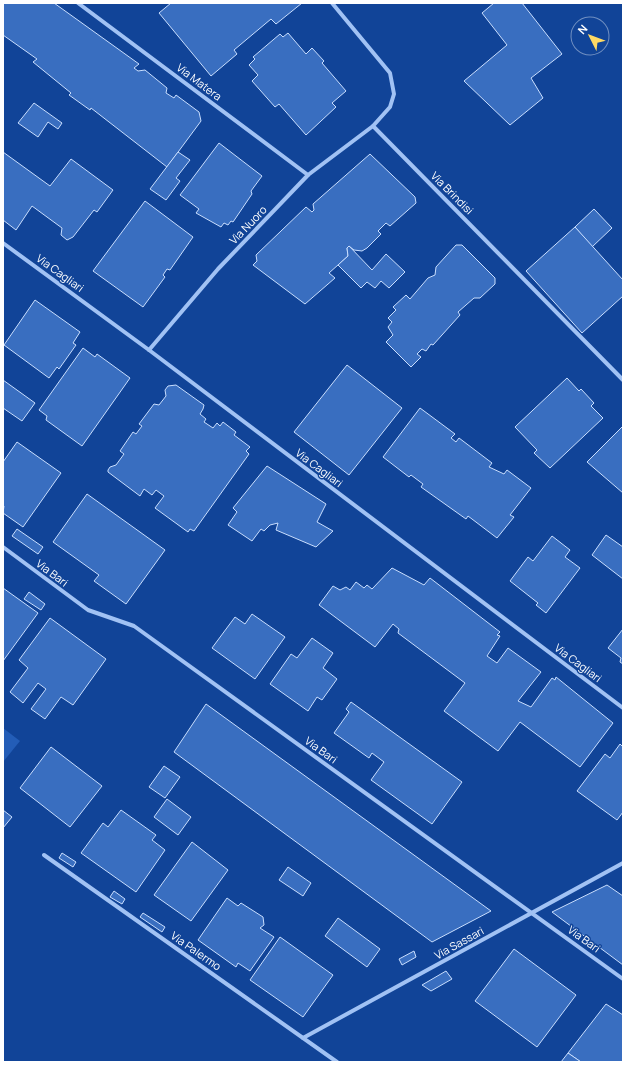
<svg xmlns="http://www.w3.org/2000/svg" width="626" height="1065" font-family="Manrope,sans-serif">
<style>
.green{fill:#235db7}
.building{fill:#396ec0;stroke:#c9defe}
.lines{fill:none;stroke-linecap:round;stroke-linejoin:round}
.street{stroke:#a1c2f4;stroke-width:4}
.labels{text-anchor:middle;stroke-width:3;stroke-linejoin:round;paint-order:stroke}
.street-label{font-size:11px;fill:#fff;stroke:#114498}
</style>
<rect width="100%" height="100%" fill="#114498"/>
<polygon class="green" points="3,728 20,741 3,762"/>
<g class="building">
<polygon points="3,3 54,3 139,64 134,68 138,71 145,70 167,88 166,93 174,98 176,95 199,112 201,121 167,167 91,108 90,110 69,95 71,93 33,62 37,59 3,35"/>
<polygon points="171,3 302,3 276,24 271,19 234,50 237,54 211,76 159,13"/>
<polygon points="494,3 522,3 562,54 531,78 543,98 510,125 464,81 507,45 482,13"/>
<polygon points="288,33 306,54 312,48 324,61 322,63 346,91 332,103 336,107 306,135 279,104 275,107 252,81 258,75 249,65 255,59 253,57 280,34 283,37"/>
<polygon points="34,103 62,123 58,129 48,122 38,137 18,123"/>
<polygon points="219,143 262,176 251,191 252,194 233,222 231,221 228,225 224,223 221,227 196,213 199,209 180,195"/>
<polygon points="3,152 50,186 71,159 113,190 97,212 94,210 73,237 67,240 61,235 62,228 32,206 16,230 3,220"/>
<polygon points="178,152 190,160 176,178 180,181 166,200 150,189"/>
<polygon points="370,154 415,197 416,203 390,226 386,223 378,231 381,234 367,248 362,251 354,250 349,246 347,248 348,256 329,273 335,278 305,304 253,265 257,261 256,255 306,207 312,212 314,210 313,204"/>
<polygon points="145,201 193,237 170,270 167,269 163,275 165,277 143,307 93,271"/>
<polygon points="594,209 612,228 592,247 575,227"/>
<polygon points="575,227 623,280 623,296 582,333 526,271"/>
<polygon points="456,245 462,245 495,278 495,284 480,298 474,298 458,312 460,315 433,345 431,344 426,351 422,349 417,354 421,357 411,367 386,342 393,335 388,327 392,322 388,318 396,310 393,307 406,295 410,299 428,278 435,275 436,267"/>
<polygon points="349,246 372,270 386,254 405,272 389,288 381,281 375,288 367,282 361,288 338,265 348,256 347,248"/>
<polygon points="35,300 80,332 73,343 76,345 59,369 57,367 49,378 4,345"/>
<polygon points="83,348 95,357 97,354 130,378 82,446 46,420 47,416 39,410"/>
<polygon points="347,365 402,408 349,475 294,432"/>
<polygon points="567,378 579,391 581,389 594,403 591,406 603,418 550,468 534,453 537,450 515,427"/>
<polygon points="3,380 35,403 22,421 3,408"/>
<polygon points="176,385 204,405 203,409 200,414 206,419 204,422 213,428 217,423 220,426 223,422 236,432 234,435 250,447 246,451 249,454 194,531 190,529 188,532 155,508 164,496 156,490 152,495 144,489 140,496 108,472 108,470 110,467 116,465 124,454 120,451 133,432 136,434 142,426 139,424 154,404 159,405 166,396 165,390 168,386"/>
<polygon points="420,408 455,434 451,438 456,442 459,438 492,463 489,467 504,474 507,470 531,488 510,515 514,517 497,538 468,516 466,519 421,487 423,484 411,475 409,477 383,457"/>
<polygon points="623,426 623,493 587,462"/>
<polygon points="17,442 61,473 23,527 3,513 4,506 3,505 3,462"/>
<polygon points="267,466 326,504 317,522 333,531 316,547 276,530 278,523 270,525 264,531 261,529 252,541 228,525 237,512 233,508"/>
<polygon points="87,494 165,550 126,604 94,581 99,575 53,542"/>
<polygon points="17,529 43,547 38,554 12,536"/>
<polygon points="606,535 623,547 623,579 592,555"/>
<polygon points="552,536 570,550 565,557 580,568 546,613 536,605 538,603 510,581 528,557 533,561"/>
<polygon points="392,568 424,585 430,578 500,632 497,635 500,636 487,656 497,663 508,648 541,672 518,701 531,707 552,678 555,680 556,677 613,723 580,767 520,722 498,751 444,711 465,683 398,633 399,629 393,624 375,647 319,605 333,586 340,590 346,587 350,590 356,582 364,588 367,585 372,589"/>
<polygon points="3,588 38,613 3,661"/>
<polygon points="29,592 45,604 41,610 24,599"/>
<polygon points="252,614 285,637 255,679 212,648 235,617 245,624"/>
<polygon points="50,618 106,659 73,705 61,697 45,719 31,709 46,689 38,683 23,703 10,692 28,668 19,660"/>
<polygon points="623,629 623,664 620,662 621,658 608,648"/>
<polygon points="312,638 333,653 323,668 337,679 322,700 317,697 308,711 270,684 291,654 297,658"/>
<polygon points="351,702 462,782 432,824 371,780 384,762 372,753 369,758 334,733 349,712 346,709"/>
<polygon points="206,704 491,911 432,942 174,752"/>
<polygon points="620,744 623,747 623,812 617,820 577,791 605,754 610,758"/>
<polygon points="51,747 102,786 70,827 20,788"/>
<polygon points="164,766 180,777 165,798 149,787"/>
<polygon points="167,799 191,817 178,835 154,817"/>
<polygon points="3,810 12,817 3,828"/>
<polygon points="121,810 156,835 152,840 165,850 136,892 81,853 103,823 108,827"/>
<polygon points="192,842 228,870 191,921 154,895"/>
<polygon points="62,853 76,862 73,867 59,858"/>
<polygon points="288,867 311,883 303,896 279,880"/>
<polygon points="607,885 623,896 623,965 552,912"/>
<polygon points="114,891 125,899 122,904 110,897"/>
<polygon points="227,898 238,906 241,903 263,917 264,925 260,928 274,937 250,971 238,963 236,967 198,940"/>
<polygon points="143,913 165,927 162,932 140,917"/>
<polygon points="338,918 380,949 367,967 325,936"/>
<polygon points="280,937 333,975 303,1017 250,980"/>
<polygon points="514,949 576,995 537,1047 475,1001"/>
<polygon points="414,951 416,957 402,965 399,959"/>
<polygon points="446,971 452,979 431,991 422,985"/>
<polygon points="606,1004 623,1015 623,1062 581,1062 568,1053"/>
<polygon points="568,1053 581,1062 561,1062"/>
</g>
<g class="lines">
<g class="street">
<polyline points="78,3 308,175"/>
<polyline points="332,3 390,73 394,94 390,107 373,126 623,380"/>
<polyline points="3,243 149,350 623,708"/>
<polyline points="149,350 218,269 308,175 373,126"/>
<polyline points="3,547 88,610 134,626 623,979"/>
<polyline points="44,855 337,1062"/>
<polyline points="303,1038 623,863"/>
</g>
</g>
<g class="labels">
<g class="street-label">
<text transform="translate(199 82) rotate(37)" y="4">Via Matera</text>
<text transform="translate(452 193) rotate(45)" y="4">Via Brindisi</text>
<text transform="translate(248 225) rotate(-46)" y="4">Via Nuoro</text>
<text transform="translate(60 273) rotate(36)" y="4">Via Cagliari</text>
<text transform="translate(319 468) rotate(37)" y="4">Via Cagliari</text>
<text transform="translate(52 573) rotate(37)" y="4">Via Bari</text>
<text transform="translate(578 663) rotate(37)" y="4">Via Cagliari</text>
<text transform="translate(321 750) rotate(36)" y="4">Via Bari</text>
<text transform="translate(584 939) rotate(36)" y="4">Via Bari</text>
<text transform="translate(459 943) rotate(-29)" y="4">Via Sassari</text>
<text transform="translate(196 951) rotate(35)" y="4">Via Palermo</text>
</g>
</g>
<rect width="626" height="1065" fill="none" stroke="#ffffff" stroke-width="8"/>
<g transform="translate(590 36) rotate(312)"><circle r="19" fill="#114498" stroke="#708fc1"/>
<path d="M0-3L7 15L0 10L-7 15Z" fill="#ffda64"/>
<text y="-6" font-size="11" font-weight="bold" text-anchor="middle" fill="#ffffff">N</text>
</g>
</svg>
